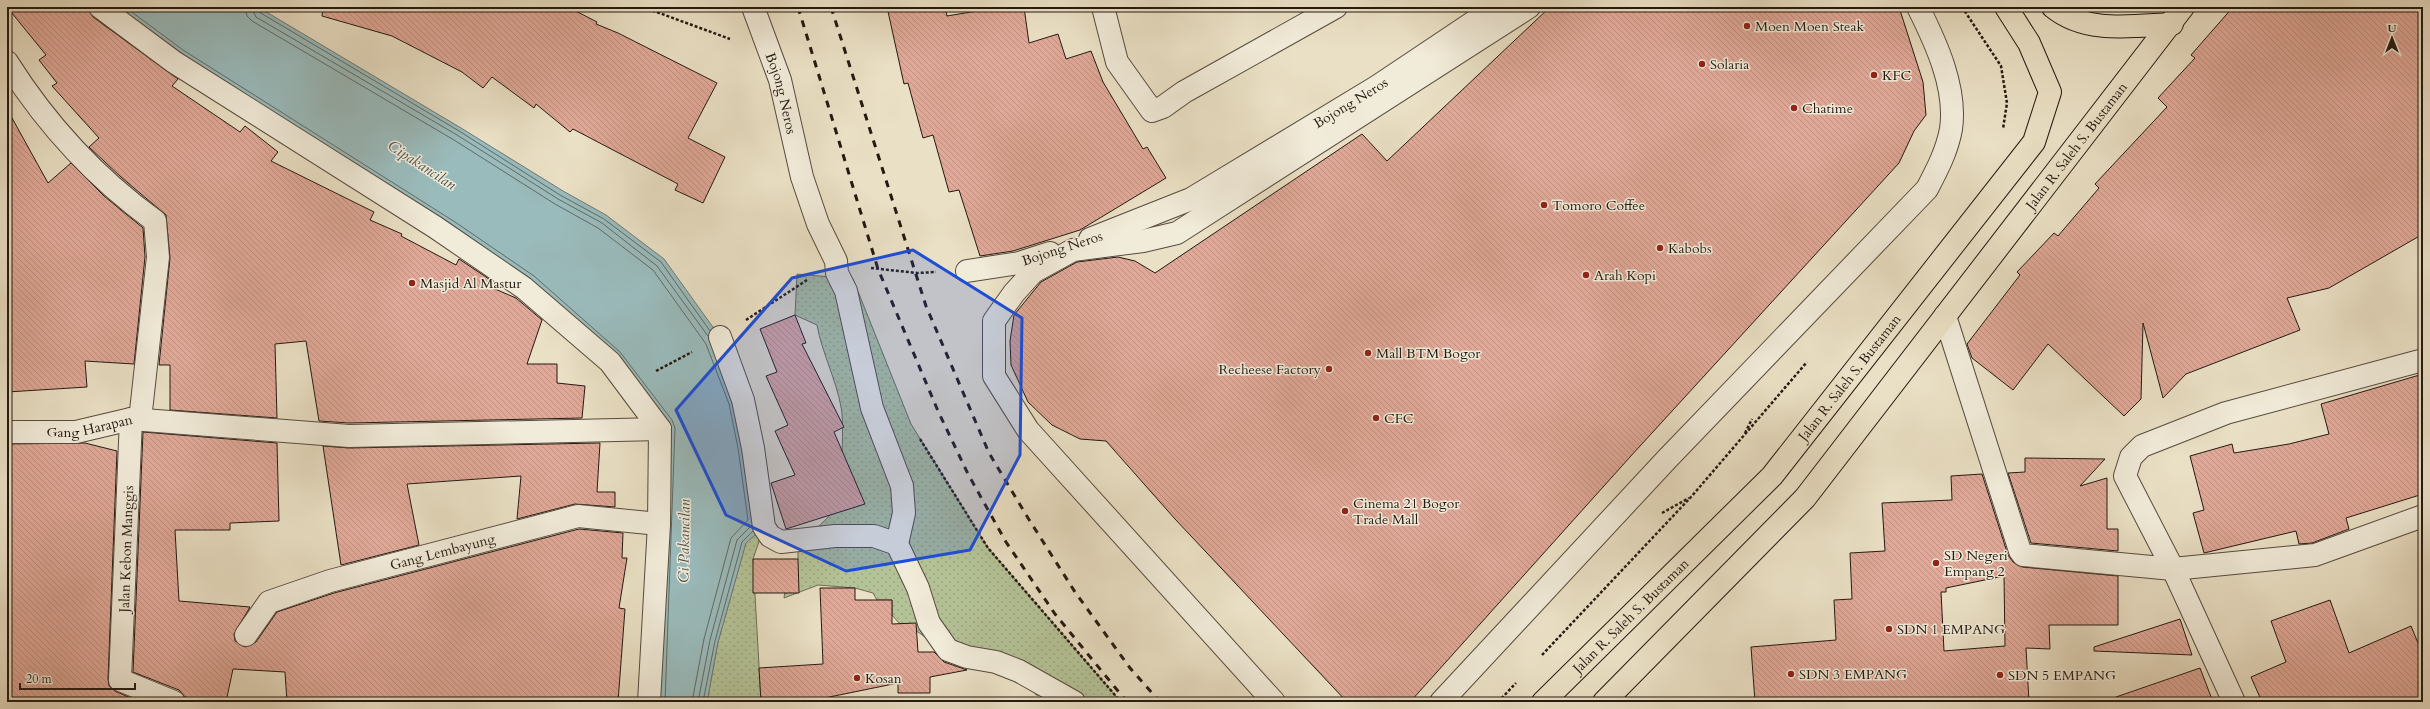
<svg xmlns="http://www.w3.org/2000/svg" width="2430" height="709" font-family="Cardo,serif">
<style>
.grass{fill:url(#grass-dots);stroke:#6c6e54}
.water{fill:#9abbbc;stroke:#6b7a78}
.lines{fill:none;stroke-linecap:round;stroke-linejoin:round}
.shore{stroke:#5f6a66;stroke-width:1}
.building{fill:url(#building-back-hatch);stroke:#241911;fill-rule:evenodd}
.minor-casing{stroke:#564b3e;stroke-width:24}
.major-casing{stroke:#241911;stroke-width:24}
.path{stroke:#241911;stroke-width:2.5;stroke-dasharray:3 2;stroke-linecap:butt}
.minor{stroke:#f1ebd9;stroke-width:22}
.major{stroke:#eae0c5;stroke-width:22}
.rail{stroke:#241911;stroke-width:3;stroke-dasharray:7 7;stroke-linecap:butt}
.marked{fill:#1d4ed8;fill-opacity:0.2;stroke:#1d4ed8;stroke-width:3;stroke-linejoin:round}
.poi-dot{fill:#8f2418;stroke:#f1ebd9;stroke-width:1.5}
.labels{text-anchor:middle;stroke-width:3;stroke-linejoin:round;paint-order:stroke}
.poi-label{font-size:14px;fill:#241911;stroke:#f1ebd9;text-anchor:start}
.street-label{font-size:14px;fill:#241911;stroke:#f1ebd9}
.water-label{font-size:15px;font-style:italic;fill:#4d524d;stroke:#f1ebd9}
</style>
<defs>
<pattern id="grass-dots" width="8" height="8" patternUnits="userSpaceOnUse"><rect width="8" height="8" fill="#b4c397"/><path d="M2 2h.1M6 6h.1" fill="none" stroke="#9ba781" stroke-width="1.8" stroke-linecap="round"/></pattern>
<pattern id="building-back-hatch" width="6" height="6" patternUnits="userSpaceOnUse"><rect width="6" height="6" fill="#e0a898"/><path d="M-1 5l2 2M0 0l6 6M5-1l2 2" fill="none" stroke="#c09082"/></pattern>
</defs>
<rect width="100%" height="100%" fill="#eae0c5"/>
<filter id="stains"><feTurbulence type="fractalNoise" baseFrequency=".005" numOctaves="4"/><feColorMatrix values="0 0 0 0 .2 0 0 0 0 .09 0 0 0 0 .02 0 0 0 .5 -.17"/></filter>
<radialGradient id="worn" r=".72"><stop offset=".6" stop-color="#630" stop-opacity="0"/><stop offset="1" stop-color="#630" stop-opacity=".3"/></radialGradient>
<g class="grass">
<path d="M797,274L853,279L911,424L988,548L1121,702H1064L1056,696L1036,695L1030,684L935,644L918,632L899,623L892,615V600H877L873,593L855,588L818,585L784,598L787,576L798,559V551L787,530L817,528C822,523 828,518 832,512C841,498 845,425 841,407C836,379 822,353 817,325L795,315Z"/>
<polygon points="764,527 753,559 761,702 707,702 718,642 746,542"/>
</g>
<polygon class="water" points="100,7 258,7 461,128 563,191 606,215 664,259 720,337 764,527 746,543 718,642 707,702 649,702 660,429 524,288"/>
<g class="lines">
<g class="shore">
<polyline points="125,7 183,50 455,222 534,276 620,352 672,420 675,428 665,702"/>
<polyline points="245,7 247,16 252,21 454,140 555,204 598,228 653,270 706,344 729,404 738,448 748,520 731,538 704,639 692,702"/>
<polyline points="251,7 256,17 457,135 558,199 602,223 657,266 708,336"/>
<polyline points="256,7 259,12 459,131 560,195 604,219 661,262 710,331"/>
<polyline points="698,702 710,640 737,540 752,525"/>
<polyline points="703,702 715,641 742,542 753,531"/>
</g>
</g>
<g class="building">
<polygon points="7,7 88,7 93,17 178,79 172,86 240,132 245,126 278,152 271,161 374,212 370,220 402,234 401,236 456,265 459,259 492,281 488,286 516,298 542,320 527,364 557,364 557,383 585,386 582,418 349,423 319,421 306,341 275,344 277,418 170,410 170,365 159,365 170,258 166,215 121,177 89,147 99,138 52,86 57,83 39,60 46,55"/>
<polygon points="323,7 568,7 597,22 596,24 618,33 717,83 688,138 725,157 703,203 675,190 678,184 573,129 570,132 536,104 534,108 492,77 483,88 462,72 392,36 322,16"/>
<polygon points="887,7 945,7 947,16 1001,7 1024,7 1029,43 1058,34 1066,59 1091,51 1103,82 1143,149 1147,147 1166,178 1080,230 1013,251 980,256 959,190 949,192 933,135 923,138 908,83 904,84"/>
<polygon points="1550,7 1899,7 1923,82 1926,115 1914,131 1899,163 1630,457 1410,702 1347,702 1175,519 1106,441 1080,439 1052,425 1028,402 1011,365 1010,341 1014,315 1041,282 1077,262 1118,257 1135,261 1155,273 1362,134 1387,161"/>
<polygon points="2233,7 2423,7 2423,234 2329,288 2287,298 2300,330 2186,374 2163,398 2143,323 2141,399 2124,416 2048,344 2013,390 1972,358 1967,344 2020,275 2017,272 2054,233 2058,236 2099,188 2095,184 2167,107 2158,98 2195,58 2191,55"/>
<polygon points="7,109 48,183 71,163 104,196 143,228 145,257 134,364 85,361 87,387 7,392"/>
<polygon points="795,315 806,343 802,344 844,427 834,432 865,504 786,529 771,483 795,475 775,431 788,425 766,376 777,372 760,329"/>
<polygon points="2423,374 2423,494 2346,518 2349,529 2312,543 2299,544 2296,531 2204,553 2193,513 2204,510 2190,456 2232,444 2234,453 2289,444 2329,434 2321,404"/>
<polygon points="143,432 277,443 279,521 230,523 230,530 175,530 179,601 250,607 234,634 235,641 245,647 256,642 277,612 334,593 579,529 623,533 622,558 627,558 619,608 625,609 618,702 287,702 285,672 233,669 226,702 206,702 185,697 179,690 133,672"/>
<polygon points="85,443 117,451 108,679 109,686 115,691 135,700 135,702 7,702 7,444"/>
<polygon points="600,443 597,492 615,492 615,507 575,504 517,519 521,476 407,484 419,545 341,565 323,446 349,448"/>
<polygon points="2025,458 2105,459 2080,486 2107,478 2107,529 2118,529 2118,551 2031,543 2008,473 2025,472"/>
<path d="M1982,474L2008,555L2013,562L2022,567L2118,576V625H2049L2050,649L2026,648L2029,702H1755L1751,647L1836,640L1834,600L1852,599L1850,553L1885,551L1882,503L1952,500L1951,476ZM2004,576L2005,646L1944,651L1941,592H1946V588Z"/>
<polygon points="753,559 798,559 799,593 753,593"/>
<polygon points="820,588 855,588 855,600 892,600 892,624 916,623 918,652 934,652 944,662 967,670 930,677 930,693 898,693 898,683 805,702 761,702 759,668 823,664"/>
<polygon points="2330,600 2349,653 2411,626 2423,655 2423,702 2262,702 2251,677 2286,662 2271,621"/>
<polygon points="2180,619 2192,655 2094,651 2094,647"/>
<polygon points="2200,668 2213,702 2117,702 2116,697"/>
</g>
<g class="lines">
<g class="minor-casing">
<g id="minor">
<polyline points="100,7 174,62 435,227 524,288 610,362 660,429 659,524 649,702"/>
<path id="s1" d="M753,7L780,80L802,177L818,224L836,261L837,273L846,291L872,408L902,486L904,513L897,544L918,588L929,623L948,650L967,657L996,662L1019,671L1074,702"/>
<polyline points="1103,7 1117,62 1152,111 1163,107 1184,92 1336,7"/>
<path d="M7,62C46,124 96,178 155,221L158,257L140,420"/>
<path id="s2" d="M1090,239L1191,199L1378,86L1496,7"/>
<polyline points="967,271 1019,263 1050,253"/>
<polyline points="1945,316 2020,551 2023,555 2173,569 2315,555 2423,516"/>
<polyline points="720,337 743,400 753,448 764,527 770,536 781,542 835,536 874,536 897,544"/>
<polyline points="131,419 120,680 174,702"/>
<path id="s3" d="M7,432H76L131,419L349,436L660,429"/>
<path id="s4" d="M246,635L269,602L330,581L578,516L659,524"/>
<polyline points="1274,702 1028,430 994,376 994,321 1014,293 1033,272 1073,250 1143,241 1177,233 1529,7"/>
<path d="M1441,702L1668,458L1927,189C1937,170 1947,151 1951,129C1957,88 1936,43 1918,7"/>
<polyline points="2234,702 2173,569 2125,476 2131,457 2142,446 2226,413 2423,360"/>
</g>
</g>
<g class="major-casing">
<g id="major">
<path d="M2053,7C2086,34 2132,26 2172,24"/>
<path id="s5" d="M1543,702L1772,476L2034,142L2050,92L2029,43L2006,7"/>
<path id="s6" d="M1604,702L1805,498L2183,7"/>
</g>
</g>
<g class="path">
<polyline points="643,7 730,39"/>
<polyline points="1962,7 2001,66 2007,103 2003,129"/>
<polyline points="871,268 917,273 936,272"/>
<polyline points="746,320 807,280"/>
<polyline points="656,371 692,352"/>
<polyline points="1745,433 1752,419"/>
<polyline points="920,439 988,548 1121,702"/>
<polyline points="1662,513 1689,498"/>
<polyline points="1542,655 1691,497 1807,362"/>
<polyline points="1498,702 1516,683"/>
</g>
<use href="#minor" class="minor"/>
<use href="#major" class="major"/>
<g class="rail">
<polyline points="798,7 878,269 938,411 968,474 1006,542 1055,614 1127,702"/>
<polyline points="831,7 926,306 989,453 1028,518 1075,592 1130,668 1160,702"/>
</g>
</g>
<path class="marked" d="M913,250L1022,318L1020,455L970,550L846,571L726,515L676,410L792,278Z"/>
<g class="poi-dot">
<circle cx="1747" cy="26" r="4"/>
<circle cx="1702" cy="64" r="4"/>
<circle cx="1874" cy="75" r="4"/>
<circle cx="1794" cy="108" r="4"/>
<circle cx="1544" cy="205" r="4"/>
<circle cx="1660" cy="248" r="4"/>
<circle cx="1586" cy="275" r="4"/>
<circle cx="412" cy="283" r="4"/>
<circle cx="1368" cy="353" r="4"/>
<circle cx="1329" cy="369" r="4"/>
<circle cx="1376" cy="418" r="4"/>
<circle cx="1345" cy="511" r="4"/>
<circle cx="1936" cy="563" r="4"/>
<circle cx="1889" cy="629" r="4"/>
<circle cx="1791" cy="674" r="4"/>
<circle cx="2000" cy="675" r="4"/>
<circle cx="857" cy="678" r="4"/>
</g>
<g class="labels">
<g class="poi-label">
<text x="1755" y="31">Moen Moen Steak</text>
<text x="1710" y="69">Solaria</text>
<text x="1882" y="80">KFC</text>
<text x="1802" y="113">Chatime</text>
<text x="1552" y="210">Tomoro Coffee</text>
<text x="1668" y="253">Kabobs</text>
<text x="1594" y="280">Arah Kopi</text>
<text x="420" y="288">Masjid Al Mastur</text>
<text x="1376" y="358">Mall BTM Bogor</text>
<text x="1321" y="374" text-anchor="end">Recheese Factory</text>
<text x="1384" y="423">CFC</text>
<text x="1353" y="508">Cinema 21 Bogor<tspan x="1353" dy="16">Trade Mall</tspan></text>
<text x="1944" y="560">SD Negeri<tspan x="1944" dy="16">Empang 2</tspan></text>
<text x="1897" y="634">SDN 1 EMPANG</text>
<text x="1799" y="679">SDN 3 EMPANG</text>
<text x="2008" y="680">SDN 5 EMPANG</text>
<text x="865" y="683">Kosan</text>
</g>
<g class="street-label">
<text dy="5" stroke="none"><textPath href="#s1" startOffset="91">Bojong Neros</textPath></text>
<text dy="5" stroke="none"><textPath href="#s2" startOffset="295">Bojong Neros</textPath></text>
<text dy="5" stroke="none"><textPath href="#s6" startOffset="731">Jalan R. Saleh S. Bustaman</textPath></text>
<text transform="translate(1062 248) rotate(-18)" y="5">Bojong Neros</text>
<text dy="5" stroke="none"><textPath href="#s5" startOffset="447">Jalan R. Saleh S. Bustaman</textPath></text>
<text dy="5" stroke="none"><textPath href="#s3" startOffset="83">Gang Harapan</textPath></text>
<text transform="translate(126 549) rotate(-88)" y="5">Jalan Kebon Manggis</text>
<text dy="5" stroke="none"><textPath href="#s4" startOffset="221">Gang Lembayung</textPath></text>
<text dy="5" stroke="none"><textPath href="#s5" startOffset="123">Jalan R. Saleh S. Bustaman</textPath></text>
</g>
<g class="water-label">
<text transform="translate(422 165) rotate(33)" y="5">Cipakancilan</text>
<text transform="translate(684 541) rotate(-89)" y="5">Ci Pakancilan</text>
</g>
</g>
<rect width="2430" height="709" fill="none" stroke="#eae0c5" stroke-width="24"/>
<rect x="8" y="8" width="2414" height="693" fill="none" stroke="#241911" stroke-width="2"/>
<rect x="12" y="12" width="2406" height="685" fill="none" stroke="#241911"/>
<g transform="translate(2392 38)" stroke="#f1ebd9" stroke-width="3" paint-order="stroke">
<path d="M0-3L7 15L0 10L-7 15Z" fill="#241911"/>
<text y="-6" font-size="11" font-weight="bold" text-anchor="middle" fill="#241911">U</text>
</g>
<path d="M20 683v6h115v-6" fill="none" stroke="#241911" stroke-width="2"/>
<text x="26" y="683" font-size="12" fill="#241911" stroke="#f1ebd9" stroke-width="3" paint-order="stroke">20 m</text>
<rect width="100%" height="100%" filter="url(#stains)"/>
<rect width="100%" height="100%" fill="url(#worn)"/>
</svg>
